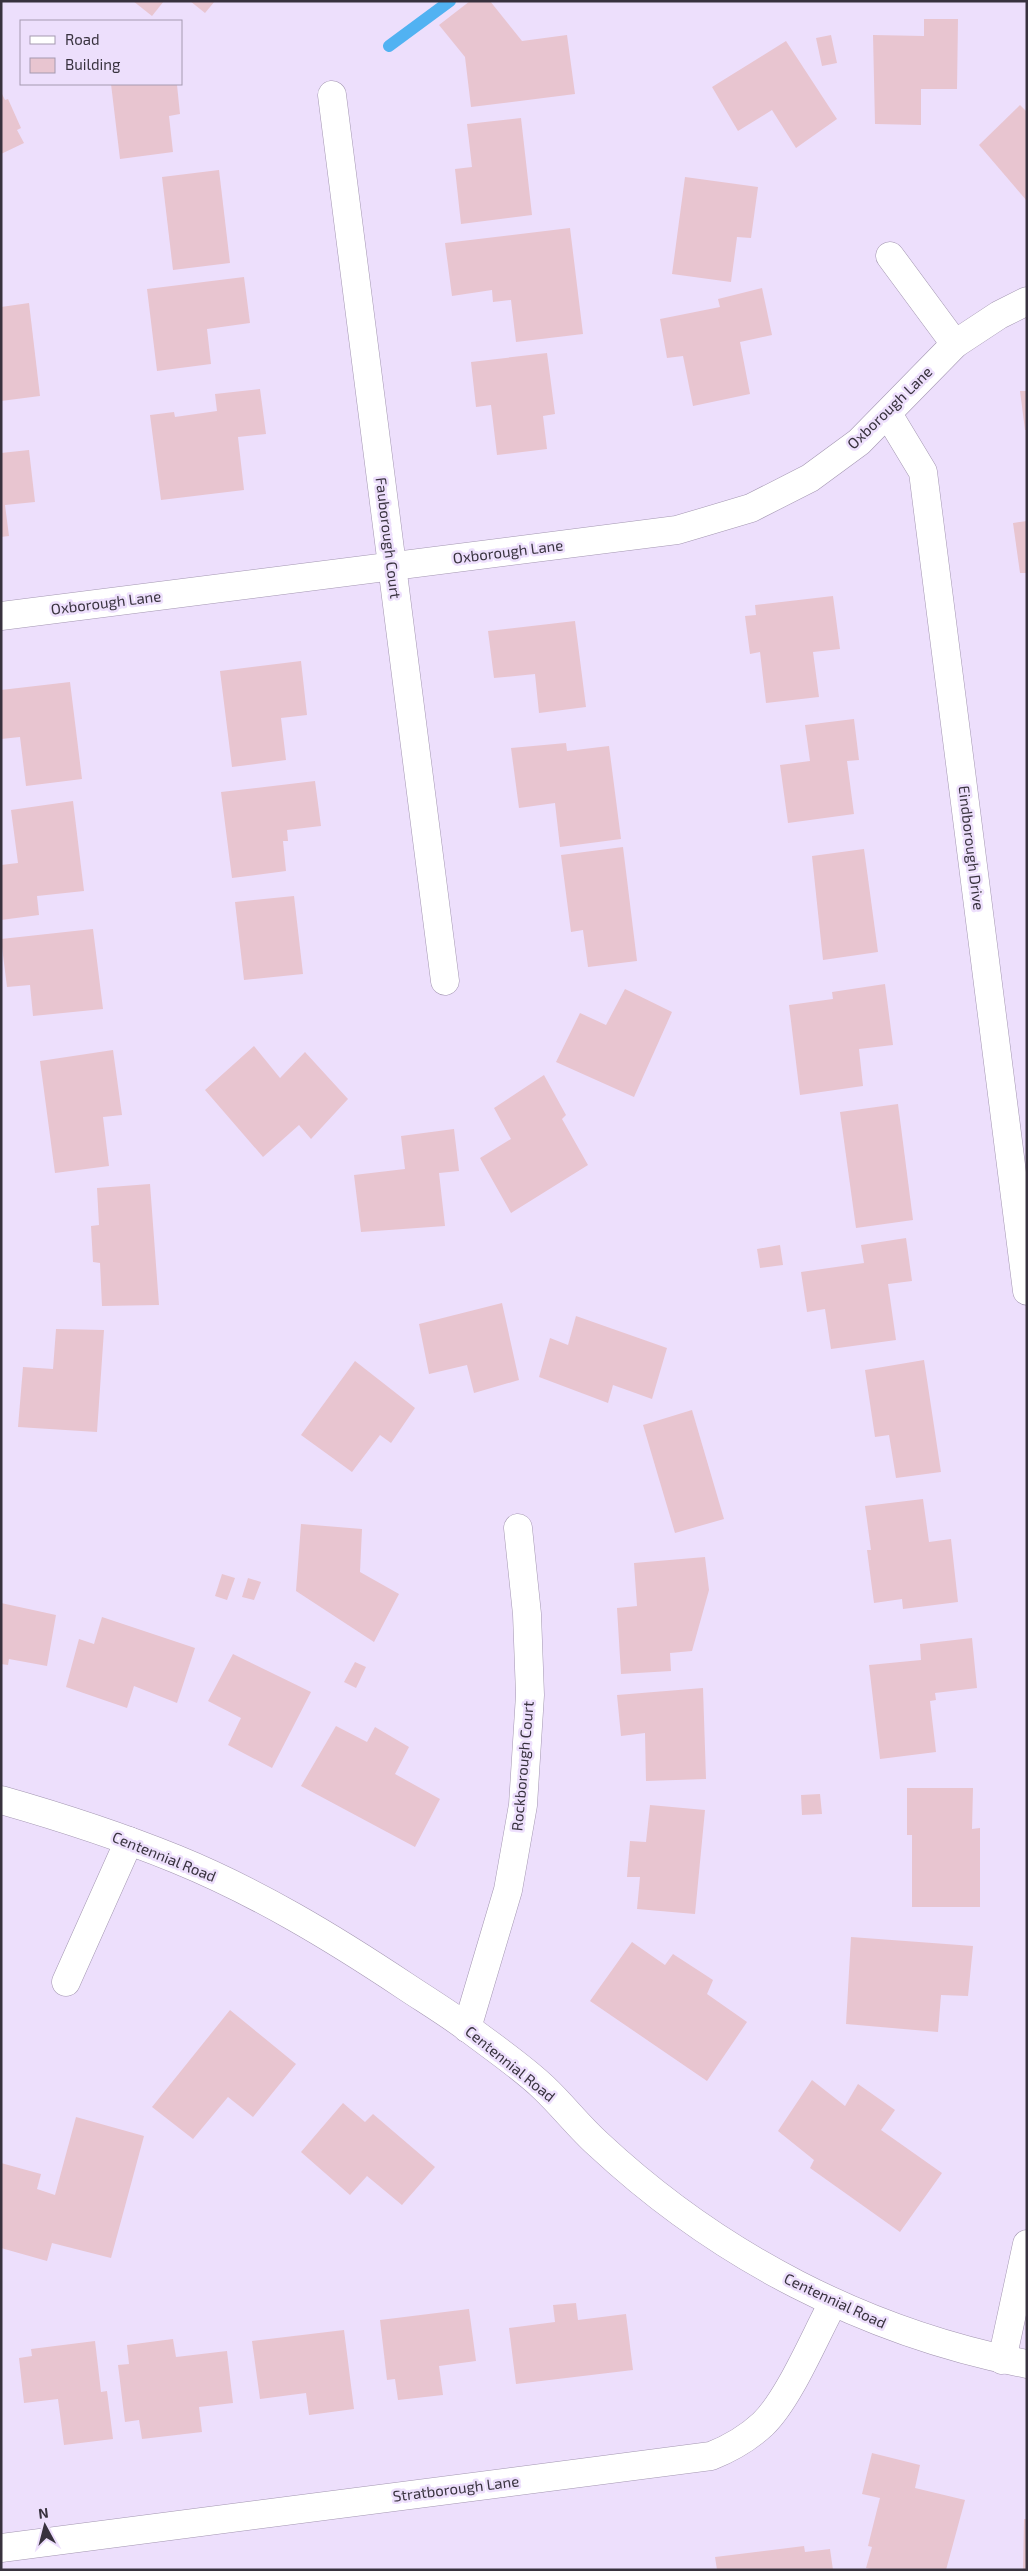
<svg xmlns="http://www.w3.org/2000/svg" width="1028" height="2571" font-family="'Exo 2',sans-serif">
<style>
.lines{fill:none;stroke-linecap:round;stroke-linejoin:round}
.stream{stroke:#51b2f2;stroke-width:12}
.building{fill:#e8c5d0}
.minor-casing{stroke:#a396b1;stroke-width:29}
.minor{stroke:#fff;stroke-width:28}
.labels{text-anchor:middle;stroke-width:5;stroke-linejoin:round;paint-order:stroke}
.street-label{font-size:15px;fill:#38323e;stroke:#eddffc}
</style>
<rect width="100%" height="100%" fill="#eddffc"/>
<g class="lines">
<polyline class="stream" points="389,46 450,1"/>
</g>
<g class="building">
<polygon points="133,1 164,1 152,16"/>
<polygon points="190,1 215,1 205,13"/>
<polygon points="470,1 490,1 522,41 567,35 575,94 471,107 465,57 439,25"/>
<polygon points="924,19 958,19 957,89 921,89 921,125 875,124 873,35 924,36"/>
<polygon points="831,35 837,63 822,66 816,38"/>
<polygon points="786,41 837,119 796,148 772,110 738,131 712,87"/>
<polygon points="111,84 177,85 180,114 169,116 173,152 120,159"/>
<polygon points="1,92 5,100 8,99 21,128 17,130 24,143 1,154"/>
<polygon points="1020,105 1027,112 1027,201 979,145"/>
<polygon points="521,118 532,215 461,224 455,169 472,167 467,124"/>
<polygon points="219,170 230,263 173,270 162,177"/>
<polygon points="685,177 758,187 751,238 737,237 731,282 672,274"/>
<polygon points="570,228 583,334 516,342 511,300 493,302 492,290 452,296 445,243"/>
<polygon points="244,277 250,323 207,329 211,364 157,371 147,289"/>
<polygon points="762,288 772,335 740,342 750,394 693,406 683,356 667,358 660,319 720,307 718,299"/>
<polygon points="29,303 40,396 1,401 1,307"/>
<polygon points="547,353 555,414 543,416 547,449 497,455 491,405 476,407 471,362"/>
<polygon points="260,389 266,434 238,437 244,490 161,500 150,415 174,412 175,417 217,411 215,394"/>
<polygon points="1020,391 1027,391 1027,430 1025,430"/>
<polygon points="29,450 35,502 5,505 9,536 1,537 1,453"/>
<polygon points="1027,521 1027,573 1020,573 1013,523"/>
<polygon points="833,596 840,649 813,652 819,697 766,703 760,652 750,654 745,616 756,615 755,605"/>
<polygon points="575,621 586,707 539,713 535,674 494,678 488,631"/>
<polygon points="301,661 307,715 281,718 286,760 232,767 220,671"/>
<polygon points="70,682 82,779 26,786 20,737 1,739 1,690"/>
<polygon points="854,719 859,760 847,761 854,814 788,823 780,765 810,761 805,725"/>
<polygon points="566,743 567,751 609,746 621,839 560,847 555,803 519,808 511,748"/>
<polygon points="315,781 321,826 287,830 288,841 283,841 286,871 232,878 221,792"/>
<polygon points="73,801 84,891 37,896 39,915 1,920 1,865 18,863 11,810"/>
<polygon points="623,847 637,961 588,967 583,930 571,932 561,855"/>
<polygon points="864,849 878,952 823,960 812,856"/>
<polygon points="294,896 303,974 244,980 235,902"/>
<polygon points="93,929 103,1009 33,1016 30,985 7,987 1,939"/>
<polygon points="885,984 893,1045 859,1049 863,1086 800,1095 789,1005 833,999 832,992"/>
<polygon points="625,989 672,1012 634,1097 556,1062 580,1013 606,1025"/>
<polygon points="254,1046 280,1078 305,1052 348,1099 311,1139 299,1125 263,1157 205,1090"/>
<polygon points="113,1050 122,1115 103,1117 109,1166 55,1173 40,1061"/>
<polygon points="544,1075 566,1115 562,1119 588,1165 511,1213 480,1158 511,1139 494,1108"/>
<polygon points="898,1104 913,1220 856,1228 840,1112"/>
<polygon points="454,1129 459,1171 439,1173 445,1226 361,1232 354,1175 405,1169 401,1136"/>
<polygon points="150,1184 159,1305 102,1306 100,1263 93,1262 91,1226 99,1225 97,1188"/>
<polygon points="906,1238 912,1281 888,1284 896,1340 831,1349 825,1309 807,1312 801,1272 864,1263 861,1245"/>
<polygon points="780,1245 783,1265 760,1268 757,1249"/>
<polygon points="502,1303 519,1380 474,1393 467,1365 429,1374 419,1324"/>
<polygon points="576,1316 667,1348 652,1399 613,1385 608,1403 539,1377 550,1338 568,1345"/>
<polygon points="56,1329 104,1330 97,1432 18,1427 23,1367 53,1369"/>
<polygon points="924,1360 941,1472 896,1478 889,1435 875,1437 865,1370"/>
<polygon points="355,1361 415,1408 391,1443 380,1435 352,1472 301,1435"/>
<polygon points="692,1410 724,1519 675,1533 643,1425"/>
<polygon points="923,1499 929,1542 951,1539 958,1602 903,1609 902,1599 874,1603 867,1550 871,1550 865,1506"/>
<polygon points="301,1524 362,1529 360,1572 399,1594 374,1642 296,1591"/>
<polygon points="705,1557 709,1590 692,1651 670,1653 671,1671 621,1674 617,1608 637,1606 634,1563"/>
<polygon points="222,1574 235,1578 227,1600 215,1596"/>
<polygon points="248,1578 261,1582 254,1600 242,1597"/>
<polygon points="1,1603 56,1615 47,1666 9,1659 8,1665 1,1664"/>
<polygon points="102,1617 195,1648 177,1703 134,1686 127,1708 66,1687 79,1639 94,1644"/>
<polygon points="972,1638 977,1688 935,1693 936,1700 930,1701 936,1752 880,1759 869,1665 921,1660 920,1644"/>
<polygon points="233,1654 311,1692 272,1768 228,1745 241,1718 208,1701"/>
<polygon points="355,1662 366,1667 356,1688 344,1682"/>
<polygon points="703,1688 706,1779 646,1781 645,1733 621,1736 617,1695"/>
<polygon points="336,1726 367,1742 375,1727 409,1747 395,1774 440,1799 415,1847 301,1786"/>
<polygon points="907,1788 973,1788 972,1829 980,1828 980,1907 912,1907 912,1835 907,1835"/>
<polygon points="820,1794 822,1814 802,1815 801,1795"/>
<polygon points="650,1805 705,1810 695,1914 637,1909 640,1877 627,1877 630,1841 646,1842"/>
<polygon points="851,1937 973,1946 968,1996 941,1995 938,2032 846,2024"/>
<polygon points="632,1942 665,1965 673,1954 713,1980 707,1994 747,2022 707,2081 590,2001"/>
<polygon points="230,2010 296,2064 253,2117 228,2097 193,2139 152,2107"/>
<polygon points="812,2080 845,2106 858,2084 895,2110 881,2130 942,2173 900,2232 810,2168 814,2160 778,2131"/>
<polygon points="343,2103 365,2122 373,2114 435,2167 402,2205 367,2176 350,2195 301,2152"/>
<polygon points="76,2117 144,2136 111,2258 52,2243 47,2261 1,2248 1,2163 41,2174 37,2189 55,2195"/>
<polygon points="576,2303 578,2320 626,2314 633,2370 516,2384 509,2328 555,2322 553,2305"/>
<polygon points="469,2309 476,2361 439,2366 443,2395 398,2400 395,2379 387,2380 380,2320"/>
<polygon points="344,2330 354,2409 309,2415 306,2393 260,2399 252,2341"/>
<polygon points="173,2339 176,2357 227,2351 233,2403 199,2407 202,2432 142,2439 139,2420 125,2422 118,2365 129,2364 127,2345"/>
<polygon points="95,2341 101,2392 107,2391 113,2439 64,2445 58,2399 24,2403 19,2358 32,2356 31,2349"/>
<polygon points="872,2453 920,2465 915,2488 965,2500 946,2570 875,2570 866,2568 872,2547 868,2546 880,2498 862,2494"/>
<polygon points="1024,2519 1027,2519 1027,2570 1023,2570"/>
<polygon points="804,2546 805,2552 830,2549 833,2570 717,2570 715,2557"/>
</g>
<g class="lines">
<g class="minor-casing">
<g id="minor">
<polyline points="332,95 445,981"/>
<polyline points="890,256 955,344"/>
<polyline points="888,414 923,472 1027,1291"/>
<polyline points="1,616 677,530 751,508 810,478 859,442 955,344 999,315 1027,301"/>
<path d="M1,1800C61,1817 119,1836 176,1859C257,1892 333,1938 405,1986C426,2000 449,2014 469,2029C494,2048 522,2067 544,2088C563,2106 579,2127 598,2144C718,2256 866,2333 1027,2364"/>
<polyline points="66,1982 129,1841"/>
<polyline points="467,2028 508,1890 523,1805 530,1695 527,1614 518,1528"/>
<polyline points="1002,2360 1027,2244"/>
<path d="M1,2548L711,2456C731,2448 748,2438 763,2424C789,2399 815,2336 833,2303"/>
</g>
</g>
<use href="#minor" class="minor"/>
</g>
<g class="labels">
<g class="street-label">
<text transform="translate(890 408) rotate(-44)" y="5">Oxborough Lane</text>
<text transform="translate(388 538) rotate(83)" y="5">Fauborough Court</text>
<text transform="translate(508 552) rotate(-7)" y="5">Oxborough Lane</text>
<text transform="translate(106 603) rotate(-7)" y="5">Oxborough Lane</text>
<text transform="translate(971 848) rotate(83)" y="5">Eindborough Drive</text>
<text transform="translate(523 1766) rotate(-85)" y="5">Rockborough Court</text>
<text transform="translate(164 1857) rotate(22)" y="5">Centennial Road</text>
<text transform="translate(510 2064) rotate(39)" y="5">Centennial Road</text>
<text transform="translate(835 2301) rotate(25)" y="5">Centennial Road</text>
<text transform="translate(456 2489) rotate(-7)" y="5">Stratborough Lane</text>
</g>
</g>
<rect width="1028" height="2571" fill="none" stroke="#38323e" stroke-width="5"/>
<rect x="20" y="20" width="162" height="65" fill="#eddffc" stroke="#a59ab0"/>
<rect x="30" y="36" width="25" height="8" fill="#ffffff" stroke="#a59ab0"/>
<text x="65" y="45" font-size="15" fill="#38323e">Road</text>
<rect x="30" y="58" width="25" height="15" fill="#e8c5d0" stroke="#a59ab0"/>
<text x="65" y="70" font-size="15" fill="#38323e">Building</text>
<g transform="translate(45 2526) rotate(353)" stroke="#eddffc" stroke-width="4" paint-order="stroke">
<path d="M0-4L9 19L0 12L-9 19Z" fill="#38323e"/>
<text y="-8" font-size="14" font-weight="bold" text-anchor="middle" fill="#38323e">N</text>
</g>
</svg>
